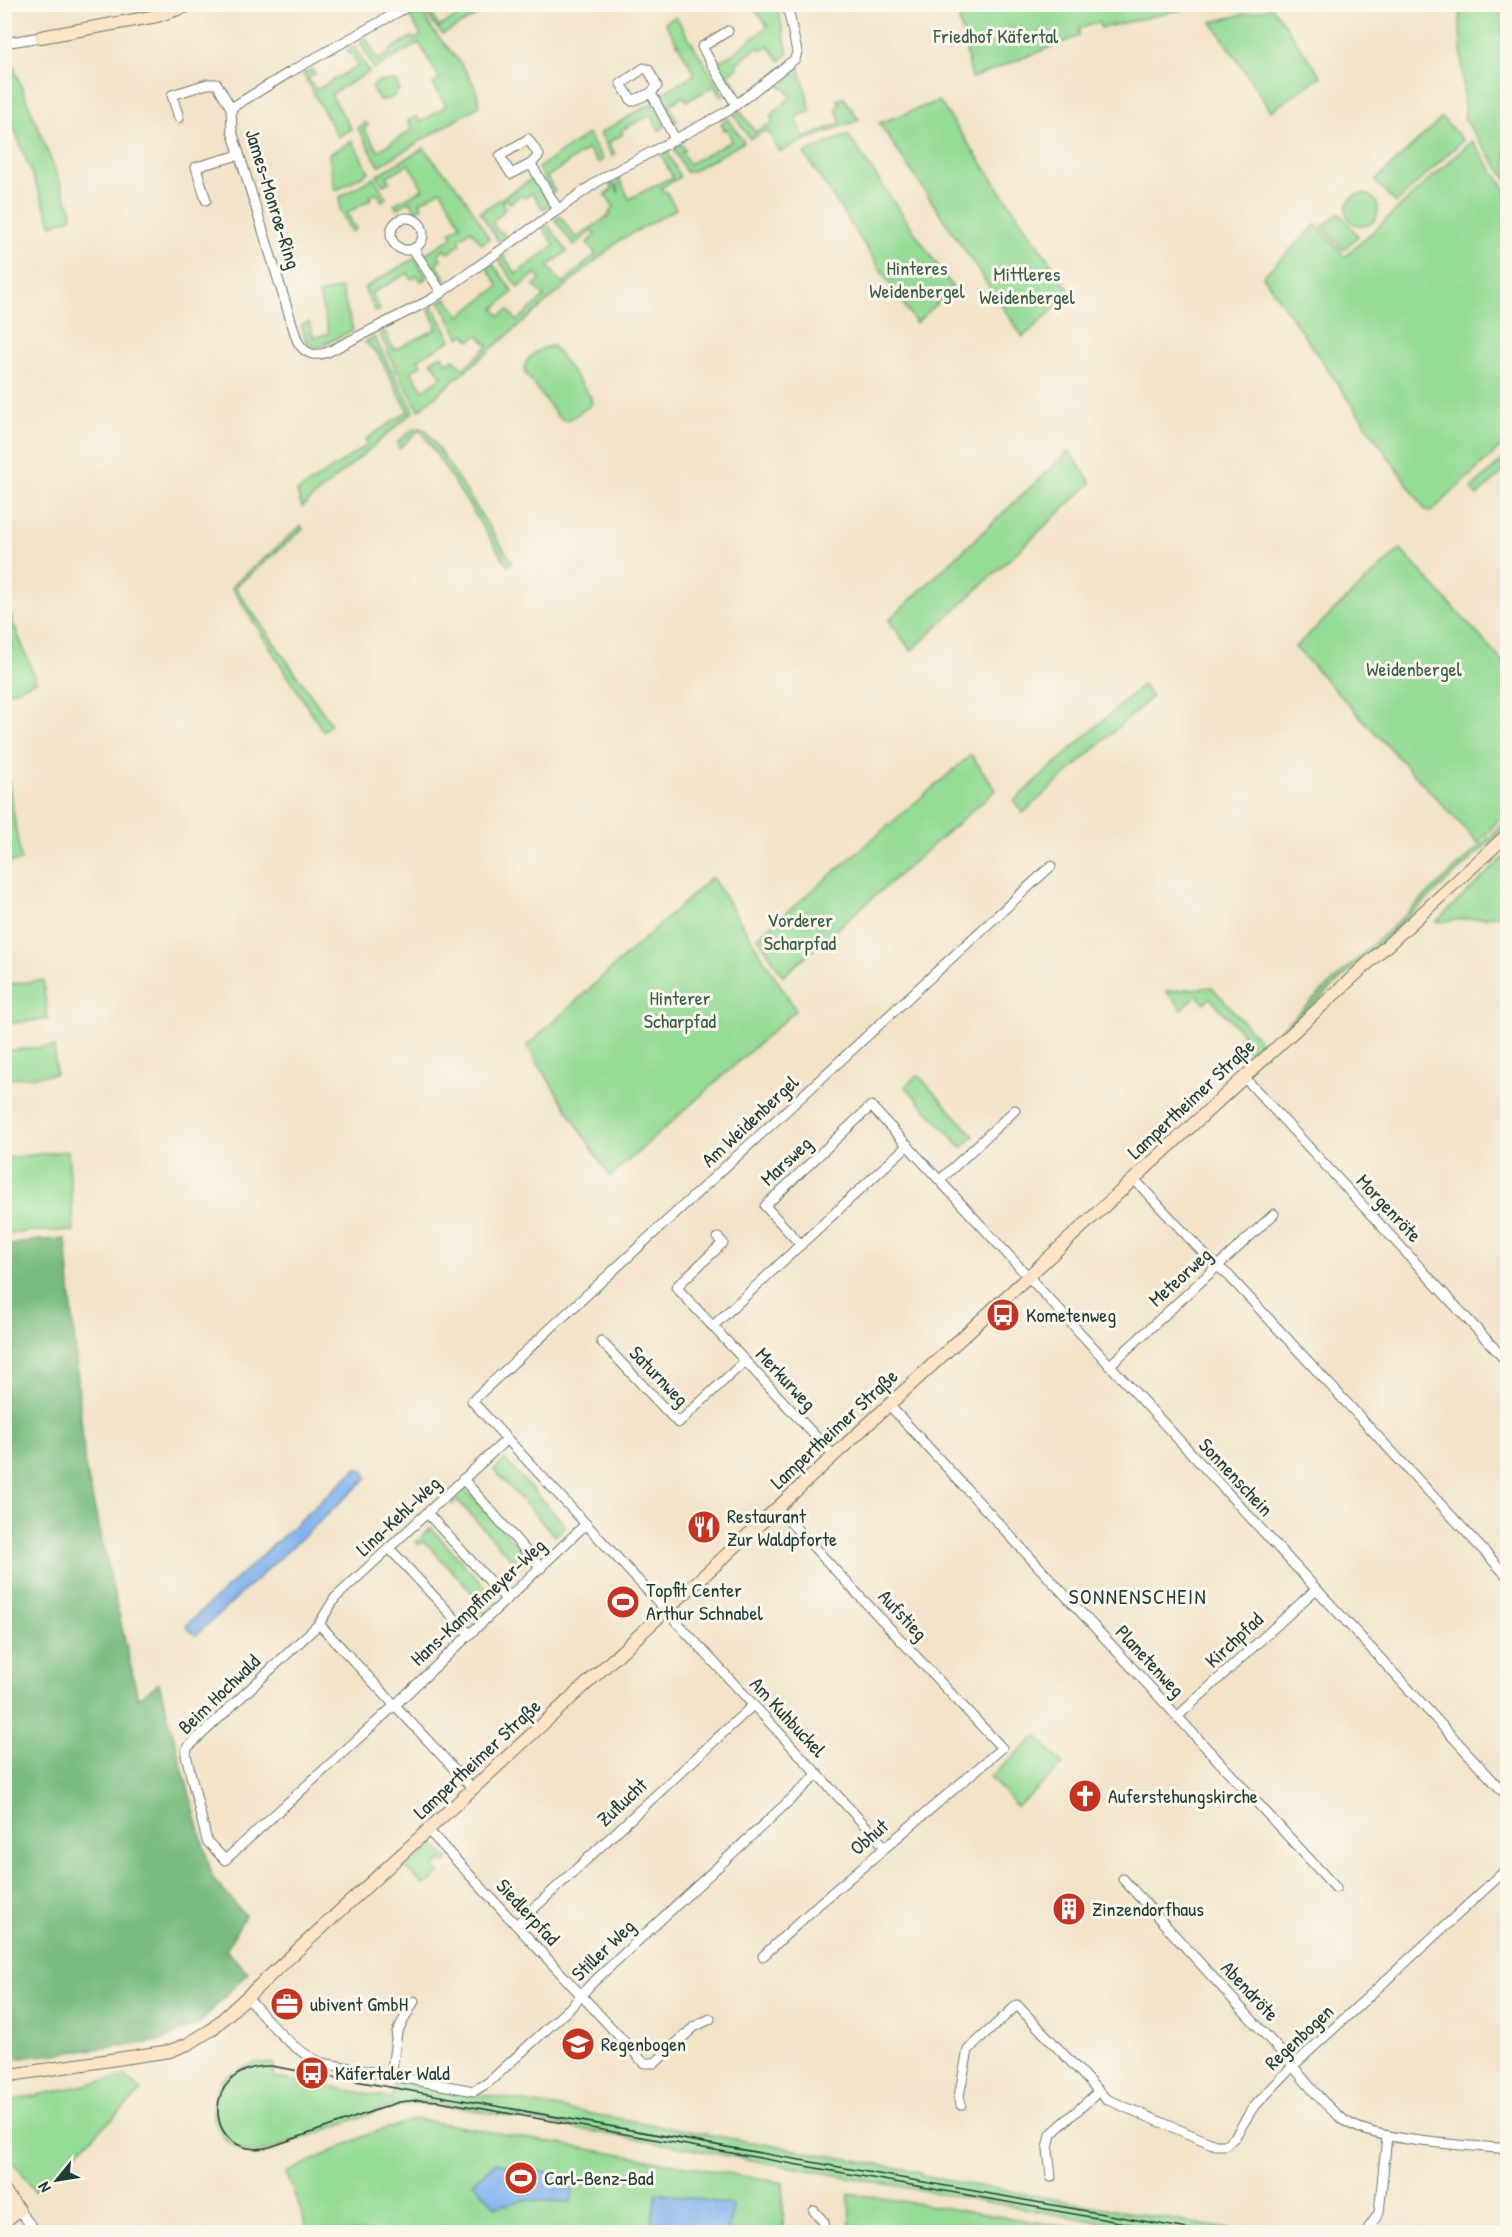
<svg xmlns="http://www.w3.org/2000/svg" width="1512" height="2237" font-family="'Patrick Hand',sans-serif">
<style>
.green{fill:#94db95;stroke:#5a8c64;stroke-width:1.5}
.forest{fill:#77bb7e;stroke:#4b7c59;stroke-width:1.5}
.water{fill:#81b3ed;stroke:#507890;stroke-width:1.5}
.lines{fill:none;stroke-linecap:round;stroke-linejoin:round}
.street-casing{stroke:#697768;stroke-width:11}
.secondary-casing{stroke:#697768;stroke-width:14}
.street{stroke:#fff;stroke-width:9}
.secondary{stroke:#fee4c6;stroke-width:12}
.tram{stroke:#1f3d34;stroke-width:1.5}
.labels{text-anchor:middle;stroke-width:6;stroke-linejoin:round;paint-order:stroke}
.park-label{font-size:20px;fill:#365d47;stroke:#fbf7ec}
.street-label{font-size:20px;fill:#1f3d34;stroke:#fbf7ec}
.poi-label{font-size:20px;fill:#1f3d34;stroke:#fbf7ec;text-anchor:start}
.neighbourhood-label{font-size:21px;letter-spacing:1.5px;fill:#1f3d34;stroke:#fbf7ec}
</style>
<rect width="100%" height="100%" fill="#fbf7ec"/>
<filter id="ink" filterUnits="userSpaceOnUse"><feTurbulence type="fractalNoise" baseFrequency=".0167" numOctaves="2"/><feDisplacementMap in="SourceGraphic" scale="12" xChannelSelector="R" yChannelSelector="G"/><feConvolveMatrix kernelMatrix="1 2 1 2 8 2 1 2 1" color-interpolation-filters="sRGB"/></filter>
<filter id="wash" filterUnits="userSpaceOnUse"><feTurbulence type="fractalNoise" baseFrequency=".008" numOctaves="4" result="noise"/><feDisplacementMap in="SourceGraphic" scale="24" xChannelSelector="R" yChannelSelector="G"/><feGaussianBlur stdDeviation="1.35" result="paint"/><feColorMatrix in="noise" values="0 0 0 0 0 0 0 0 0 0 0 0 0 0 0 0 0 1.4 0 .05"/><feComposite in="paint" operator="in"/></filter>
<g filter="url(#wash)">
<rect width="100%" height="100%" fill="#f2e3c8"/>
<g class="green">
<polygon points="427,5 439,27 477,5 491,5 492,7 443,34 434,25 423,6"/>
<polygon points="751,5 777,5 788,54 780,61 768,45 761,50 758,47 736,64 738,68 728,74 739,90 734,94 715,62 730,56 768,26"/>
<polygon points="956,5 956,4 1203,5 1101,28 1098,22 1079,29 1079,36 972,78"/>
<polygon points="1459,5 1501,5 1507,180 1465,120"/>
<polygon points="1272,7 1321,76 1271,111 1212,22"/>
<path d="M420,8C425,16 429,26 435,33C451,52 479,80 479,106L379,166L358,128L366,122L368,126L364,129L378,151L412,130L408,121L416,116L421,122L446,106L433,84L440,79L419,43L374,69L360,42L366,38L378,60L390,53L389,50L412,37L415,40L421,35L409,15Z"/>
<polygon points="676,17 724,95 721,97 714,86 687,101 683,96 669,105 677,121 672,124 656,97 695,74 665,22"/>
<polygon points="354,46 369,72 331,94 351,129 338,137 303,74 312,69 315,74 308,78 316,90 358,66 352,53 349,54 347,50"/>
<polygon points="9,56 72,212 71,218 52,225 5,105 5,57"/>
<polygon points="799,66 811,111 796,117 804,138 841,123 836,108 840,104 837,99 844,98 859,120 793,145 780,152 767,130 750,139 734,115 740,111 755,132 773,122 770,116 791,97 784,87 782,88 777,83"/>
<path d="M393,80L397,83L399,89C395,97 388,101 380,100L373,91V86L377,82Z"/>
<polygon points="939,101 1071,293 1023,337 879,123"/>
<polygon points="652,103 665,127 659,130 651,115 621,130 623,134 609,142 615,154 612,156 600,133"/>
<polygon points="1442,118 1463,140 1396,203 1375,181"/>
<polygon points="728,119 744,142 692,171 686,172 673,148 681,144 685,150 682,152 689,164 732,141 727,129 724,130 721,123"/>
<polygon points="588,134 603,160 598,163 588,149 547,177 555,191 552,193 538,168"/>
<polygon points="848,135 953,288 916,323 804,153"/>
<polygon points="352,141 369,172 335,191 329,154"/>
<polygon points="1472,141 1507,191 1507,441 1431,512 1426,511 1263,276 1317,224 1345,257"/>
<path d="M424,148C432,161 442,169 451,180C467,198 478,219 489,239L482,244L471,230L459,239L461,243L449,253L445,249L438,254L441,259L436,264L446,280L440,283L423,255L453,237L450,232L461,225L441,190L420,202L422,207L415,210L410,201L397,209L394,204L423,189L409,164L387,176L389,182L383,185L377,175Z"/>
<polygon points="667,151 679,175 679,178 661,188 664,192 666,191 676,209 620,240 419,410 396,370 380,334 385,332 394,350 437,329 429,309 433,306 451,340 418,359 421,365 411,372 423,390 442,377 431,361 442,355 447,363 454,359 463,369 488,346 478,335 470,341 465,334 460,338 440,302 446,298 460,316 499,286 487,269 493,264 513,292 494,309 500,316 508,310 517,321 544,297 534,285 540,280 536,273 518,288 499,260 504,256 516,274 555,245 543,229 548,225 567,251 548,266 562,284 596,254 587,243 596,234 592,230 574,246 555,220 560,216 576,238 611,214 609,212 614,207 605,194 612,190 610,183 612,181 619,193 616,178 619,177 629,199 668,179 669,180 673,178 661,154"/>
<polygon points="374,177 386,198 382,201 377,193 369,197 370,200 347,213 356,229 351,232 340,210 340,197"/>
<polygon points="535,177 550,204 543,209 532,193 525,198 522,195 510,203 506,199 502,202 506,207 502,210 503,212 492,222 499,233 502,231 505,236 498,241 480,212"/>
<circle cx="1362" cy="210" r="16"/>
<polygon points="1339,213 1358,236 1343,250 1323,226"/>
<polygon points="415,258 427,278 421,281 418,276 411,279 408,273 372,293 380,310 376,312 364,288"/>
<polygon points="341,288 353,330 321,346 312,346 306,341 301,325 309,322 314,338 329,333 319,294"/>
<polygon points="374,337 414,411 302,507 297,492 367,445 366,439 408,411 378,354 365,342"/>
<path d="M553,346L592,399L591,405L567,421L558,417L525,373C521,359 540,347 553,346Z"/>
<polygon points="419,428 426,430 512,562 508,566 420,429 399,449 397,443 412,430"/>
<polygon points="1069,451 1091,483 911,651 889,620"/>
<polygon points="1507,456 1507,468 1477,496 1471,489"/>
<polygon points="301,526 303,529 235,587 331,724 323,731 232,588 233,585"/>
<polygon points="1400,549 1507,666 1507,811 1478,843 1295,647"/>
<polygon points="5,601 36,681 5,694 4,694"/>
<polygon points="1142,685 1152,697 1023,813 1014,801"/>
<polygon points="971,755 996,790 783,976 758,937"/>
<polygon points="8,779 21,861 5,863 4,780"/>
<polygon points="1507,821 1507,826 1278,1037 1277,1033"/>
<polygon points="1507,854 1507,915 1436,922"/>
<polygon points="712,877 796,1010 610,1177 527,1046"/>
<polygon points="43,980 48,1019 5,1024 5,985"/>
<polygon points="1212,987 1261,1042 1250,1053 1239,1040 1244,1035 1210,998 1204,1003 1197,995 1182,1009 1166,991"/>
<polygon points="54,1046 56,1074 5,1079 5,1051"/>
<polygon points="918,1075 974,1136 962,1148 905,1086"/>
<polygon points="68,1151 74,1231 30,1231 5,1235 5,1158"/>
<polygon points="505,1460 566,1526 555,1536 494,1470"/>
<polygon points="463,1487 529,1558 519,1567 457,1500 452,1505 449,1501"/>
<polygon points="431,1528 496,1599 481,1613 477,1608 482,1603 424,1541 419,1545 416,1542"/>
<polygon points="1037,1736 1063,1765 1017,1807 990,1777"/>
<polygon points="433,1844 449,1860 445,1863 441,1860 434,1867 440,1873 429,1883 423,1885 406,1868"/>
<polygon points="256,2062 274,2064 273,2077 392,2098 395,2079 921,2172 921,2176 1244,2232 1155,2232 439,2104 419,2103 383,2109 271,2150 250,2153 241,2150 225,2140 214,2119 213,2105 221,2079"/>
<polygon points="126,2076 142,2091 35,2191 5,2152 5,2102"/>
<polygon points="416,2119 783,2183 783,2232 309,2232 286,2173 369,2134"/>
<polygon points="849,2193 1101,2232 850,2232"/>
</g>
<polygon class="forest" points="66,1239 85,1466 138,1698 159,1683 213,1879 245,1915 226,1950 248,1972 200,2023 161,2041 5,2060 5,1246 37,1240"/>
<g class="water">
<polygon points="357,1468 364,1471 367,1478 196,1635 190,1631 186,1625"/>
<polygon points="495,2163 575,2177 571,2202 525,2200 496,2207 473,2182"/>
<polygon points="657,2192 733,2205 728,2232 700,2232 651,2224"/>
</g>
</g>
<g filter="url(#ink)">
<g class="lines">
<g class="street-casing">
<g id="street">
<path d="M412,4L290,72L231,108L232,131L297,340C304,354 314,357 328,352L432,299L601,179L728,111L795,59L797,52L787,4"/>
<polyline points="728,31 702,47 736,105"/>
<polyline points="4,43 41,37"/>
<polygon points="644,68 648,69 657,86 651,93 632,101 621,84"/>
<polyline points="651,93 675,139"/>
<polyline points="179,118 172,95 207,84 217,84 231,108"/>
<polygon points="528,139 539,155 531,164 511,174 500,156"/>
<polyline points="531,164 558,210"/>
<polyline points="206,200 196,167 239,155"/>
<circle cx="407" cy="234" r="16"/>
<polyline points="413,249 442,293"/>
<polyline points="1244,1077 1508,1363"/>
<polyline points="1134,1179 1206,1256 1229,1276 1508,1577"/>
<polyline points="940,1180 1015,1110"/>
<polyline points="718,1238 723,1243 676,1287 834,1456"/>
<polyline points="801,1245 765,1206 871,1106 1508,1797"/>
<polyline points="713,1326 908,1145"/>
<polyline points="601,1341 678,1423 745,1361"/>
<polyline points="1109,1366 1274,1214"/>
<polyline points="889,1405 1336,1888"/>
<polyline points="507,1439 335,1598 319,1624 187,1748 186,1755 207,1841 225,1860 395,1705 586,1524"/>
<polyline points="463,1479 541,1568"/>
<polyline points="427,1513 506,1599"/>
<polyline points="389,1548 469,1634"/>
<polyline points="319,1624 473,1789"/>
<polyline points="1177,1717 1315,1590"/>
<polyline points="428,1830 644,2063 655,2063 694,2027 710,2019"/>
<polyline points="885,1847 472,1401 1051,866"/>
<path d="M1123,1879L1284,2055C1302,2077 1321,2103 1344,2120C1374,2142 1468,2145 1508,2149"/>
<polyline points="516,1925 752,1706"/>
<polyline points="763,1956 819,1904 1002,1748 777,1508"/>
<path d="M247,1997C269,2022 291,2050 322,2063L474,2091L489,2082L573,2005L589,1986L817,1775"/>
<polyline points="391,2076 397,2032 414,2001"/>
<polyline points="961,2105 959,2096 968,2050 1017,2005 1106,2099 1215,2145 1225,2145 1235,2137 1252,2109 1293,2066 1508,1868"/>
<polyline points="1051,2177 1048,2149 1051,2134 1098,2092"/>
<polyline points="19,2210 36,2232"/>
<polyline points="814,2211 824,2222 825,2232"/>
<polyline points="1368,2229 1379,2213 1387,2136"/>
</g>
</g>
<g class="secondary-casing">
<g id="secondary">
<polyline points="41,37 157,16 193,4"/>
<polyline points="4,2076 170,2051 188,2044 211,2030 1508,834"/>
<polyline points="4,2191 19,2210 4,2222"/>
</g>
</g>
<use href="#street" class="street"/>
<use href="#secondary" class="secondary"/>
<path class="tram" d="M1175,2232L439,2101L419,2100L399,2102L270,2147C205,2163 196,2065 271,2066L1205,2232"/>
</g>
</g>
<defs>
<g id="bus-disc" transform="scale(1.725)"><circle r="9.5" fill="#c8321e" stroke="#fbf7ec"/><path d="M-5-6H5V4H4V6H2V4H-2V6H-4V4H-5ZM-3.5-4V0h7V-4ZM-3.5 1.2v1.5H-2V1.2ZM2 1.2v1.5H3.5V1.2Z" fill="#fff"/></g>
<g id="restaurant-disc" transform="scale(1.725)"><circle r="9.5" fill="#c8321e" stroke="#fbf7ec"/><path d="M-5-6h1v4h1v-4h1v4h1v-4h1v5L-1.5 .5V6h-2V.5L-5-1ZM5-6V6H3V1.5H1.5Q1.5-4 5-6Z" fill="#fff"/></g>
<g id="stadium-disc" transform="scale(1.725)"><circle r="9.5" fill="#c8321e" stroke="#fbf7ec"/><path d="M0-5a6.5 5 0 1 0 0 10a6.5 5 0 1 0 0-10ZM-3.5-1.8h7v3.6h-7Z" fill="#fff"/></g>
<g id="church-disc" transform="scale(1.725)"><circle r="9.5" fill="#c8321e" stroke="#fbf7ec"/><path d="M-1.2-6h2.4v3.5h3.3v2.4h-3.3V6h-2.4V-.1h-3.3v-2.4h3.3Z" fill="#fff"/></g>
<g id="building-disc" transform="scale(1.725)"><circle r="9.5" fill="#c8321e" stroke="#fbf7ec"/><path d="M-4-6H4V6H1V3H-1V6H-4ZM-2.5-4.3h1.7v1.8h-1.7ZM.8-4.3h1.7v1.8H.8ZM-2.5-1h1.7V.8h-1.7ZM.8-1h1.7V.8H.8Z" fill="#fff"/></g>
<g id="office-disc" transform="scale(1.725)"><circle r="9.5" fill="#c8321e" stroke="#fbf7ec"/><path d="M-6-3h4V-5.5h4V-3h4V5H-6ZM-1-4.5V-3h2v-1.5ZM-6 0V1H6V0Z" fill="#fff"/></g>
<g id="school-disc" transform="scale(1.725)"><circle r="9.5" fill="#c8321e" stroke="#fbf7ec"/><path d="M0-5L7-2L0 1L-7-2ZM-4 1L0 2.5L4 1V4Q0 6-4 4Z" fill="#fff"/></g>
</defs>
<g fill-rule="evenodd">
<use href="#bus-disc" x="1003" y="1315"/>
<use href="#restaurant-disc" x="704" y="1527"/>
<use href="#stadium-disc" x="623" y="1602"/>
<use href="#church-disc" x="1085" y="1796"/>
<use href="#building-disc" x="1069" y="1909"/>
<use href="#office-disc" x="287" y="2004"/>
<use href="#school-disc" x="578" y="2044"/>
<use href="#bus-disc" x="312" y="2073"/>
<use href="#stadium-disc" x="521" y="2178"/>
</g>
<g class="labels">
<g class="park-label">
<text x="996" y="43">Friedhof Käfertal</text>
<text x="917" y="275">Hinteres<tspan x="917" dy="23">Weidenbergel</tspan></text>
<text x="1027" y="281">Mittleres<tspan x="1027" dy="23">Weidenbergel</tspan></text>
<text x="1414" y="676">Weidenbergel</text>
<text x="800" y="927">Vorderer<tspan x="800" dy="23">Scharpfad</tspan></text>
<text x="680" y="1005">Hinterer<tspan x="680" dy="23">Scharpfad</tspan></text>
</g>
<g class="street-label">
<text transform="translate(273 199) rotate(73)" y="7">James-Monroe-Ring</text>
<text transform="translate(1191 1099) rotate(-43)" y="7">Lampertheimer Straße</text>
<text transform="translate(750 1121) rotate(-43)" y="7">Am Weidenbergel</text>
<text transform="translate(786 1161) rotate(-43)" y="7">Marsweg</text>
<text transform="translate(1389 1208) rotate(47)" y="7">Morgenröte</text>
<text transform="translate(1180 1277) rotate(-42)" y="7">Meteorweg</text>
<text transform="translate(659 1376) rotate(46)" y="7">Saturnweg</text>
<text transform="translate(786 1379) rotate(47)" y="7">Merkurweg</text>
<text transform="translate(834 1429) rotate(-43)" y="7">Lampertheimer Straße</text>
<text transform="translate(1236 1477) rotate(47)" y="7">Sonnenschein</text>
<text transform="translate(398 1516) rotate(-43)" y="7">Lina-Kehl-Weg</text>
<text transform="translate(478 1602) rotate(-43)" y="7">Hans-Kampffmeyer-Weg</text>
<text transform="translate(903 1615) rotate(47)" y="7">Aufstieg</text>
<text transform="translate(1234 1640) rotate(-43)" y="7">Kirchpfad</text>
<text transform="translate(1150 1661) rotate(47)" y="7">Planetenweg</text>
<text transform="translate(219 1694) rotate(-44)" y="7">Beim Hochwald</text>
<text transform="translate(788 1717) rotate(47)" y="7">Am Kuhbuckel</text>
<text transform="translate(477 1759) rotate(-43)" y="7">Lampertheimer Straße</text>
<text transform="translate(622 1802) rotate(-43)" y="7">Zuflucht</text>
<text transform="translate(869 1837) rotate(-41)" y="7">Obhut</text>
<text transform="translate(528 1912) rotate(47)" y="7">Siedlerpfad</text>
<text transform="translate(603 1950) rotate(-44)" y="7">Stiller Weg</text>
<text transform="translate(1250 1991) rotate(47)" y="7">Abendröte</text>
<text transform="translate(1299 2037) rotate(-43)" y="7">Regenbogen</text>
</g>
<g class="poi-label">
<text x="1026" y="1322">Kometenweg</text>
<text x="727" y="1523">Restaurant<tspan x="727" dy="23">Zur Waldpforte</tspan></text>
<text x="646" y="1597">Topfit Center<tspan x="646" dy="23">Arthur Schnabel</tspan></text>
<text x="1108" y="1803">Auferstehungskirche</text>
<text x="1092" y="1916">Zinzendorfhaus</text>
<text x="310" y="2011">ubivent GmbH</text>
<text x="601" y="2051">Regenbogen</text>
<text x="335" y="2080">Käfertaler Wald</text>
<text x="544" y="2185">Carl-Benz-Bad</text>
</g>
<g class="neighbourhood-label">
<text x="1138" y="1604">SONNENSCHEIN</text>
</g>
</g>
<rect width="1512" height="2237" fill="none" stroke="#fbf7ec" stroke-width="24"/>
<g transform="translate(57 2180) rotate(240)" stroke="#fbf7ec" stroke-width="4.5" paint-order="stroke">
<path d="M0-4.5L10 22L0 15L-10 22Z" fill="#1f3d34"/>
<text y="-9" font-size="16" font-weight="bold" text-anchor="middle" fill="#1f3d34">N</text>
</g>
</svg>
